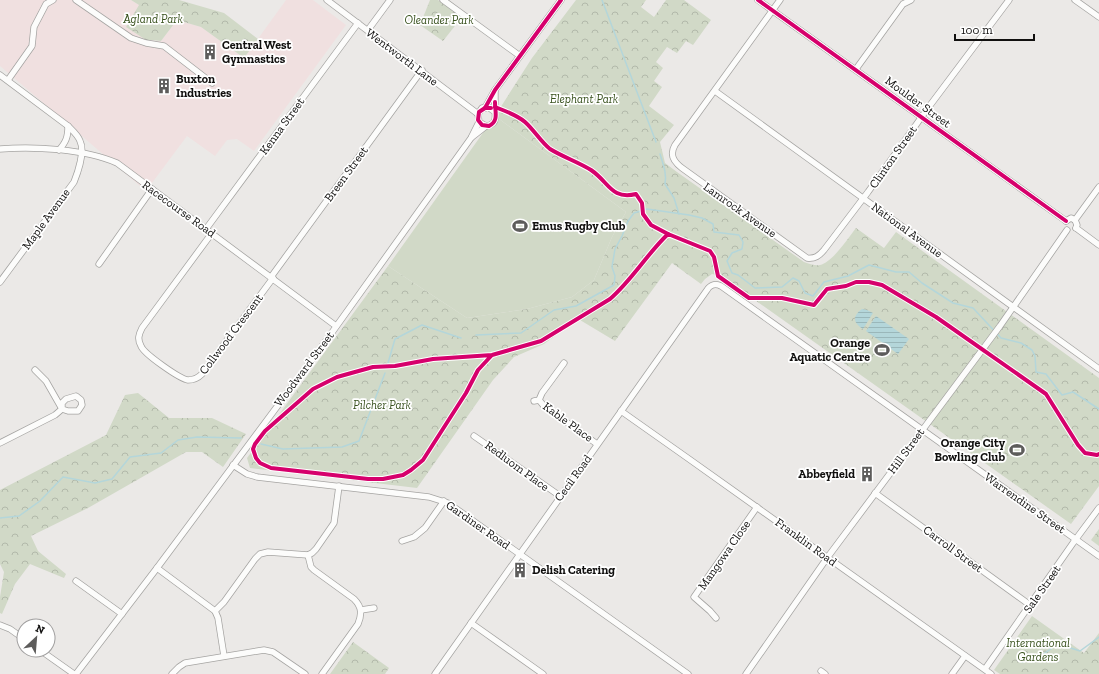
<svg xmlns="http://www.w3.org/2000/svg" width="1099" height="674" font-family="'Zilla Slab',serif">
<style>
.commercial{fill:#f0e0e0}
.green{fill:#d1d9c7}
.park{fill:url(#park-crowns)}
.water{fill:url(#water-rules)}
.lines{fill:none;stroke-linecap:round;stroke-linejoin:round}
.stream{stroke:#b4d6da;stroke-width:1.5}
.minor-casing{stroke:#a5a4a2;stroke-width:7}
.minor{stroke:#fcfcfb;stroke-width:5.5}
.cycleway-casing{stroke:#fff;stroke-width:6}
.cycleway{stroke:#d6006c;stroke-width:4}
.labels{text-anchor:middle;stroke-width:3.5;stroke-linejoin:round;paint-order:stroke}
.park-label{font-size:12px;font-style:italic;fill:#38511d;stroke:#fff}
.poi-label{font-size:12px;font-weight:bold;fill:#11100f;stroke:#fff;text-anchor:start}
.street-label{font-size:12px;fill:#11100f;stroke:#fff}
</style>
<defs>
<pattern id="park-crowns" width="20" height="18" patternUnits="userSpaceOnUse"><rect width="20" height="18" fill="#d1d9c7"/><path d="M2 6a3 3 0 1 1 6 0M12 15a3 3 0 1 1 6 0" fill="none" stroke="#b2b9aa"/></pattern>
<pattern id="water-rules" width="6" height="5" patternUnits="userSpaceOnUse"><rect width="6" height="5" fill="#b4d6da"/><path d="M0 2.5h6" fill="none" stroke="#9ab7ba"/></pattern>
</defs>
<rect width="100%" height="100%" fill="#ebe9e7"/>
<polygon class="commercial" points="0,0 131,0 139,5 146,40 161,41 177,20 201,27 244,58 286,0 313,0 346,25 254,151 237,139 227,140 215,156 187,136 146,191 0,66"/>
<polygon class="green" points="495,116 626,212 612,237 594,280 572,297 527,309 467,318 388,266"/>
<g class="park">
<polygon points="131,0 179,0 224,13 258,39 244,58 201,27 177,20 161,41 152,40 146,40 126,27 139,5"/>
<polygon points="430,0 438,0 462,17 443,41 420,25"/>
<path d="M576,0H646L641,7L654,17L666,0H684L711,20L693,45L686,41L677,53L667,47L656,62L663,68L654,81L662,87L649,106L674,125L660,142L665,163L677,172L804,262C810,264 815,266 820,265C833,262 848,238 856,228L884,248L896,232L1099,378V486L1071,524L721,276L712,274L705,279L701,284L672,263L615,341L580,320L560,332L544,344L514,357L493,380L417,488L250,468L247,458L388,266L467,318L527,309L572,297L594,280L612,237L626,212L495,116L532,58Z"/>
<polygon points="138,393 169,418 212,418 246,434 223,467 202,452 186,452 88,508 31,536 38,551 66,574 64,578 30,564 15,584 2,614 0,613 0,597 4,572 0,564 0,490 106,435 125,395"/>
<polygon points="1099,529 1099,546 1091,540"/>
<polygon points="1032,616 1084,653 1099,633 1099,674 1000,674 994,670"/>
<polygon points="353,642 389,668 385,674 330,674"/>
</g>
<g class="water">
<path d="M862,309L867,310L873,313L863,329C853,323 852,316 862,309Z"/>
<polygon points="876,316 909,339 898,354 866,331"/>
</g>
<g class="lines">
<g class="stream">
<polyline points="602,0 656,142"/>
<path d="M660,154C663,164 667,173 665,184L674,198L679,214"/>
<polyline points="476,335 521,333 554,310 576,306 614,285 615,276 612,267 615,249 622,236 628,221 634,213 647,209 689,215 702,218 713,224 714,232 739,235 743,242 742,249 732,253 727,261 732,273 738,275 755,288 782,287 793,278 799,281 805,293 813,296 824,282 848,276 869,265 896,272 909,272 922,283 953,303 973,308 1001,338 1021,343 1032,350 1035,356 1036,372 1046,374 1062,395 1073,392 1099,409"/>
<polyline points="388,363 395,339 422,325 461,338"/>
<polyline points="261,444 283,449 342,447 359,441 385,373"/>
<polyline points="0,518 19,516 40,501 63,477 95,483 112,479 130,457 161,453 178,440 197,437 241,438"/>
<polyline points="1022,662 1042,655 1058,644 1080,651 1099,637"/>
</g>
<g class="minor-casing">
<g id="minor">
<polyline points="76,0 131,38 146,43 164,46 212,83"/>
<polyline points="327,0 478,114"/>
<polyline points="443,0 520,56"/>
<polyline points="758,0 1066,221"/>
<path d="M780,0L675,145C669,155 674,162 682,168L807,258C815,259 819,256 824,250L868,192L928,108L1009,0"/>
<polyline points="1075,0 1099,17"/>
<polyline points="368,30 390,0"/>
<polyline points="856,69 903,4 911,0"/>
<path d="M0,75L68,126C73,131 78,135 80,141C85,151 78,172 74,182L0,282"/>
<polyline points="8,80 32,46 34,27 46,4 53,0"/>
<path d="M495,91C495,96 495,102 495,108C495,117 498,124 486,126L479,122L478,114L482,108L488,107L495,112"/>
<polyline points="715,91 1099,369"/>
<polyline points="485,108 495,90 561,0"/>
<polyline points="472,137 486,126"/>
<path d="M0,149C34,146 85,149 117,163L336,326"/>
<path d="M59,150C66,142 68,137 68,126"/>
<polyline points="1075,220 1099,187"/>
<polyline points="1066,221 1071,218 1075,220 1077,225 1076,228"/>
<polyline points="1076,228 1099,245"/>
<polyline points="206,229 358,23"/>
<path d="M212,233L142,328C139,334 137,339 141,346C144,354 180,379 188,380C194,380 198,378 202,374L273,278"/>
<polyline points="99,264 152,189"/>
<polyline points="271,277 422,70"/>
<polyline points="35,370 46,381 62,409 68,411 78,411 82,405 81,400 76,396 66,399 62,403 62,409"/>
<polyline points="539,400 544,406 597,444"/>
<polyline points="534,401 539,400 542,393 564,363"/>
<polyline points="621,411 689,459 991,674"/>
<polyline points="474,436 560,496"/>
<polyline points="0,443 55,415 62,409"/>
<polyline points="233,465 247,474 257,477 429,497 448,503 688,674"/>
<polyline points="875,493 1030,605"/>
<polyline points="402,541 414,537 425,528 444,501"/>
<path d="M308,555L311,567L314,570L354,599C362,607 362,614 358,624L322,674"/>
<polyline points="157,568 215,611 218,618 224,656"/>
<polyline points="76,581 122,614"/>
<polyline points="361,610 374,608"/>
<polyline points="215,611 224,602 255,559 260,554 268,552 308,555 312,553 316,549 334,523 339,486"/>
<polyline points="716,618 710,611 694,597 757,507"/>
<polyline points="471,623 543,674"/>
<polyline points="0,625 10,629 24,639"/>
<polyline points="40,650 74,674"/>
<polyline points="985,669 1073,543 1099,508"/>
<polyline points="821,671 825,674"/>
<polyline points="76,674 157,568 328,338 471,138 479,122"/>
<polyline points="172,674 179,667 185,663 264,650 273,652 305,674"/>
<path d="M435,674L707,290C710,285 715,283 721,286L1099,556"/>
<polyline points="746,674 827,558 1000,326 1067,230"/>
<polyline points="952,674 965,656"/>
</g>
</g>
<use href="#minor" class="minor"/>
<g class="cycleway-casing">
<g id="cycleway">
<polyline points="758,0 1066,221"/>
<path d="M495,107C505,111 517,115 525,122C534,130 541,142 550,149C563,157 578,162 591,170C609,182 611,200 636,194L642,203L643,214L651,225L668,234"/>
<polyline points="485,108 495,90 561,0"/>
<path d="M491,108H485L479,112L478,120L482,125L489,126C499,121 495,112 495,102"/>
<path d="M492,355L478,370L466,393L423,460L411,470L403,475L383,479H368L271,468L260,463L256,458L253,449L255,444L265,431L313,389L337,377L373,367L395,366L433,359L492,355L541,341L610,299C632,280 647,254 668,234L710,251L714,257L718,276L749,298H782L814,305L827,289L846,286L856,282H869L882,285L936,317L1046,394L1078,445L1085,453L1097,455L1099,454"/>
</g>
</g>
<use href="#cycleway" class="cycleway"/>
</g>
<defs>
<g id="building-bare" transform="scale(1.2)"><path d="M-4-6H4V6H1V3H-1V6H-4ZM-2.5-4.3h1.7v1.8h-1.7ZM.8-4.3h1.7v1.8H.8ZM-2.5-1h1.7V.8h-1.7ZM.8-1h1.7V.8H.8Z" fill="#5d5c5b" stroke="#fff" stroke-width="2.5" paint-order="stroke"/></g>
<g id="stadium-bare" transform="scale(1.2)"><path d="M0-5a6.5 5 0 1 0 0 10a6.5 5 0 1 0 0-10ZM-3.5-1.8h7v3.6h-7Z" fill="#5d5c5b" stroke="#fff" stroke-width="2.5" paint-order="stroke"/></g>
</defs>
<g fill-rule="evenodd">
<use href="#building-bare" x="210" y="52"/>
<use href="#building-bare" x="164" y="86"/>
<use href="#stadium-bare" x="520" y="226"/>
<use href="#stadium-bare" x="882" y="350"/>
<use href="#stadium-bare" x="1017" y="450"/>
<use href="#building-bare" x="867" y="474"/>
<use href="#building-bare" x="520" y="570"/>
</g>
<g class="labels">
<g class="park-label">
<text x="153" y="23">Agland Park</text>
<text x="439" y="24">Oleander Park</text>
<text x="584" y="103">Elephant Park</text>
<text x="382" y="409">Pilcher Park</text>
<text x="1038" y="647">International<tspan x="1038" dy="14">Gardens</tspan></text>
</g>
<g class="poi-label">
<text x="222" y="49">Central West<tspan x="222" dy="14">Gymnastics</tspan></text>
<text x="176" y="83">Buxton<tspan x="176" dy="14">Industries</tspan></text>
<text x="532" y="230">Emus Rugby Club</text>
<text x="870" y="347" text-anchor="end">Orange<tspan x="870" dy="14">Aquatic Centre</tspan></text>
<text x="1005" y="447" text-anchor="end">Orange City<tspan x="1005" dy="14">Bowling Club</tspan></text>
<text x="855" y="478" text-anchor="end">Abbeyfield</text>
<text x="532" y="574">Delish Catering</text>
</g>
<g class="street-label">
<text transform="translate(402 57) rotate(37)" y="4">Wentworth Lane</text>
<text transform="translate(918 102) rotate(36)" y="4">Moulder Street</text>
<text transform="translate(282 126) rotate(-54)" y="4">Kenna Street</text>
<text transform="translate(893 157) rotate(-55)" y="4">Clinton Street</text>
<text transform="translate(346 174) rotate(-54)" y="4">Breen Street</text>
<text transform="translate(179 209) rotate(36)" y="4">Racecourse Road</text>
<text transform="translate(740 210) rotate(35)" y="4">Lamrock Avenue</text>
<text transform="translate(46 219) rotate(-54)" y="4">Maple Avenue</text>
<text transform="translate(907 230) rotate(36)" y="4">National Avenue</text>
<text transform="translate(231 334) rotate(-53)" y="4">Collwood Crescent</text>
<text transform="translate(304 369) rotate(-53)" y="4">Woodward Street</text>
<text transform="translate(568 422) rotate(36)" y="4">Kable Place</text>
<text transform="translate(906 451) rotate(-54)" y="4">Hill Street</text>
<text transform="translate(517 466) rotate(36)" y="4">Redluom Place</text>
<text transform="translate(573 478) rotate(-54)" y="4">Cecil Road</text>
<text transform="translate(1025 503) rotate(35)" y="4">Warrendine Street</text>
<text transform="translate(478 525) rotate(35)" y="4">Gardiner Road</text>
<text transform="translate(806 542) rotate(36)" y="4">Franklin Road</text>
<text transform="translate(953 549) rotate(36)" y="4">Carroll Street</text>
<text transform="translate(724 555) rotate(-55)" y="4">Mangowa Close</text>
<text transform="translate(1042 589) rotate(-55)" y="4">Sale Street</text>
</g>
</g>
<g transform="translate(36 638) rotate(26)"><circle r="19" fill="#ffffff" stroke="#a09f9f"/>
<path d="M0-3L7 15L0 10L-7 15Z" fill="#5d5c5b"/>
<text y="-6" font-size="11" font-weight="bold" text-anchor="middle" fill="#11100f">N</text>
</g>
<path d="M955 34v6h79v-6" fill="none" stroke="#11100f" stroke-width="2"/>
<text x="961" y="34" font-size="12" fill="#11100f" stroke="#ffffff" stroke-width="3" paint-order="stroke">100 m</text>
</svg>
